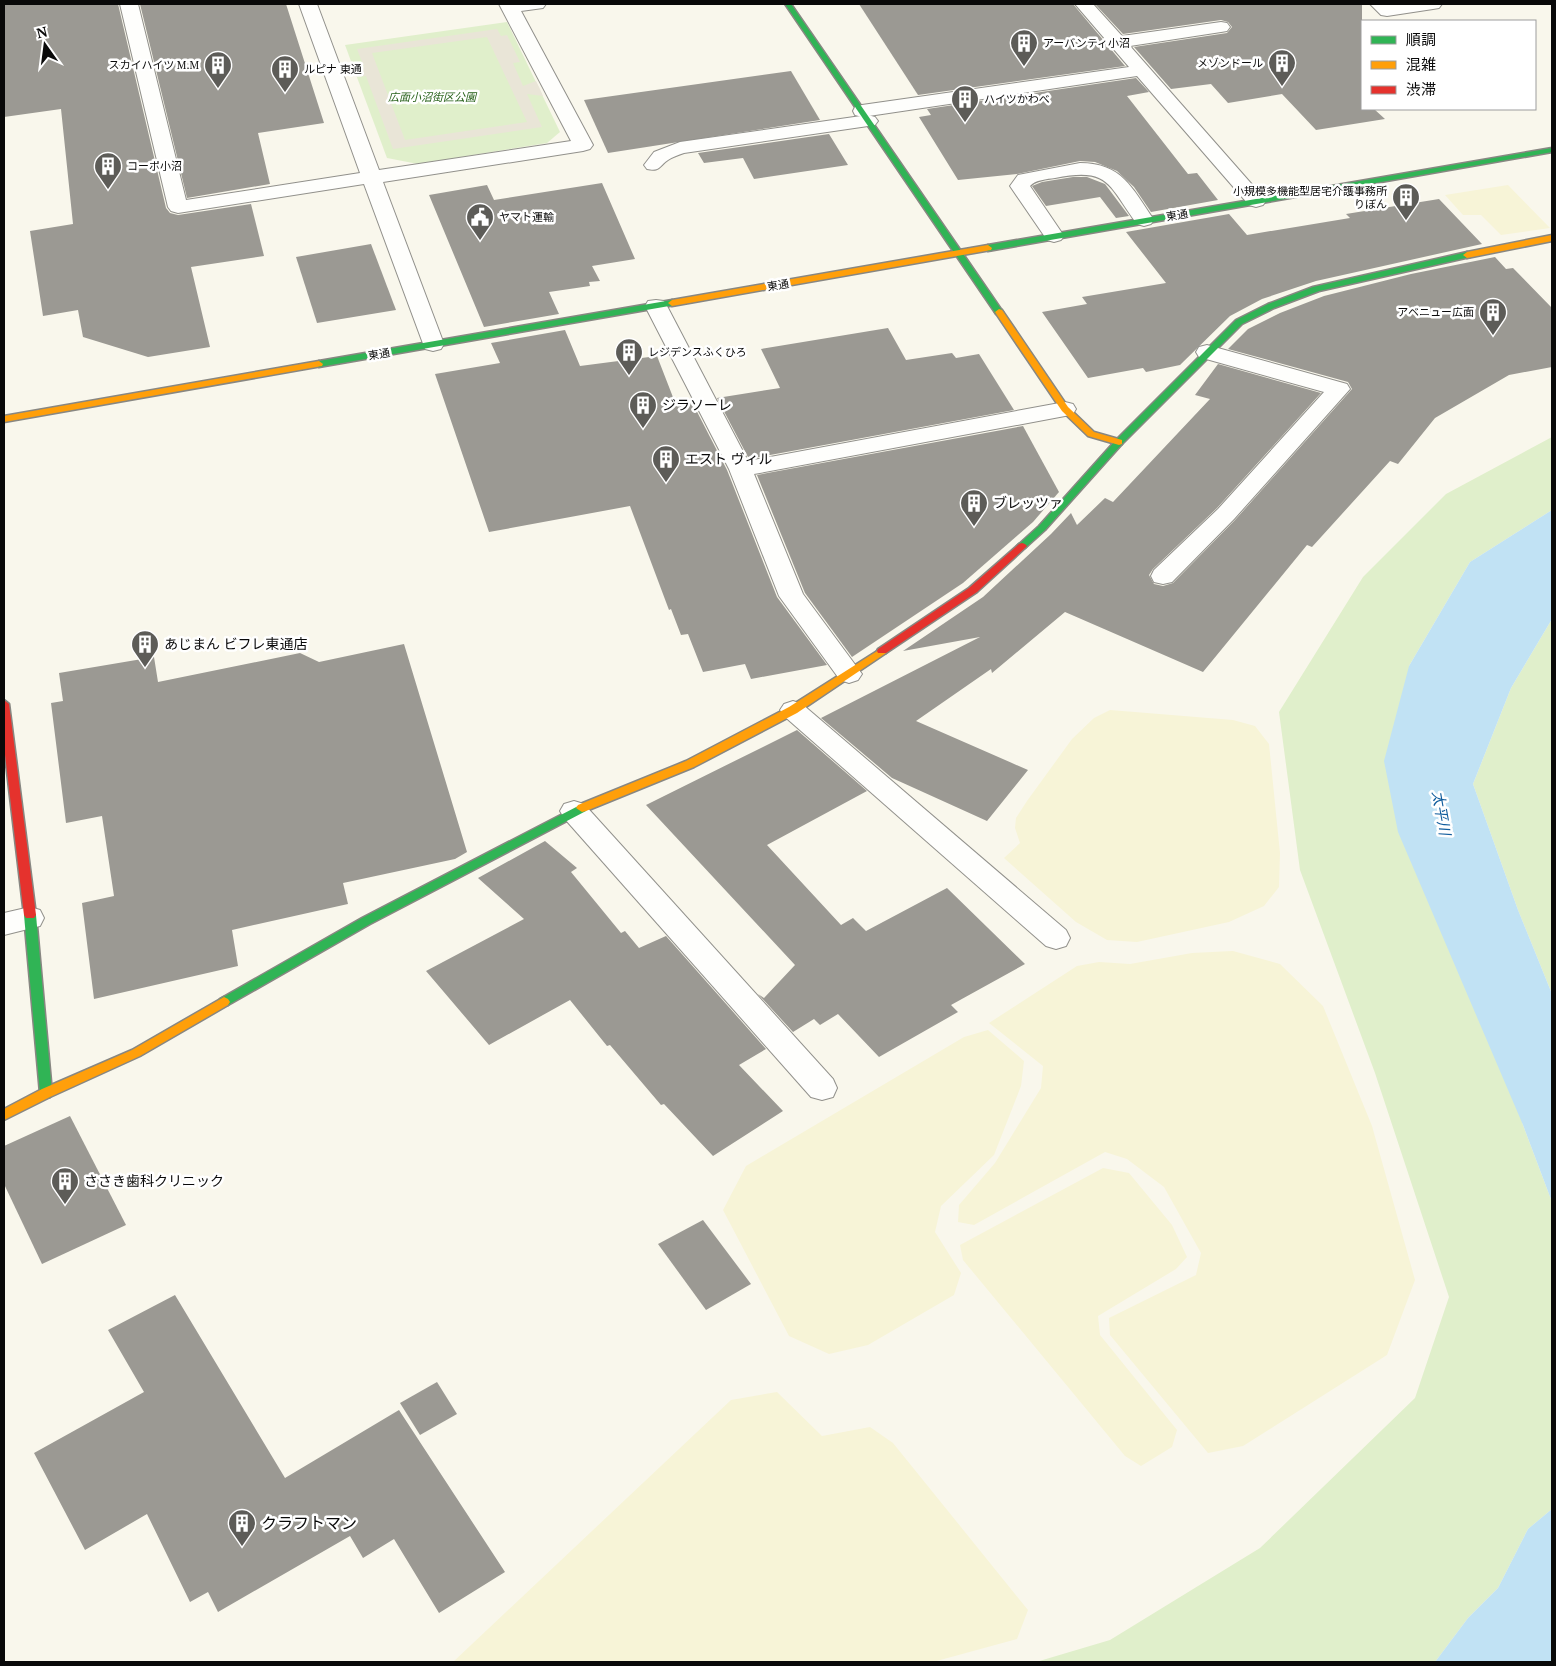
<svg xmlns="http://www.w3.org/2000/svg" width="1556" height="1666" font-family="'PT Serif','Noto Sans JP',serif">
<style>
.farmland{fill:#f7f4d7}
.green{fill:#e0efcb}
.plaza{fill:#e9e5d7;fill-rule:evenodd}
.water{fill:#c1e2f4}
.building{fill:#9b9993}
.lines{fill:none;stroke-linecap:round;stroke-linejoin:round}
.lane-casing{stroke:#91908b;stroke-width:2}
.street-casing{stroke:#91908b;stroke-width:2}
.fast-casing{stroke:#888782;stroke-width:3}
.slow-casing{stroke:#888782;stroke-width:3}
.jam-casing{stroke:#888782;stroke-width:3}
.lane{fill:#fefefc;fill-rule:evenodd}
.street{fill:#fefefc;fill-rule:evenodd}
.fast{fill:#30b455;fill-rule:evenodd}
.slow{fill:#ff9f0a;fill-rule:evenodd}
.jam{fill:#e5322d;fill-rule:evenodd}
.labels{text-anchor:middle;stroke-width:5;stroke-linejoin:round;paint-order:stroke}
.far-poi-label{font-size:11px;fill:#090909;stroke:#fff;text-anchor:start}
.far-park-label{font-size:11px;font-style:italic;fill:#27611a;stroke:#fff}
.far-street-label{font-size:11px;fill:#090909;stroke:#fff}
.poi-label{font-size:14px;fill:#090909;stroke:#fff;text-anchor:start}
.water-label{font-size:15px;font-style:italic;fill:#115d9d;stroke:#fff}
.near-poi-label{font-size:16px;fill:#090909;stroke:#fff;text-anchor:start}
</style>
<rect width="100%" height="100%" fill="#f9f7ec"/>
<g class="farmland">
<polygon points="1508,185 1550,228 1501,235 1481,215 1463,215 1445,195"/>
<polygon points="1110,710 1233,720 1255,726 1269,744 1280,853 1279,887 1264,906 1229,922 1137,942 1107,940 1076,922 1004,858 1020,843 1015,828 1016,818 1027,801 1072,739 1094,718"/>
<polygon points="1233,951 1280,964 1323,1006 1372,1126 1415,1280 1387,1355 1243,1446 1208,1453 1110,1335 1109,1318 1196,1275 1201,1253 1164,1187 1127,1159 1105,1152 974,1225 958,1222 959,1205 995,1163 1041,1088 1043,1066 989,1023 1077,966 1099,962 1130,964 1192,953"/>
<polygon points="988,1030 1024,1061 1021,1086 994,1155 941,1206 935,1232 961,1273 954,1295 868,1345 829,1354 789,1336 723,1210 746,1166 964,1037"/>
<polygon points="1103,1168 1129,1173 1172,1225 1187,1257 1176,1269 1098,1316 1100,1335 1177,1430 1172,1447 1141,1466 1125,1456 963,1260 960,1245"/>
<polygon points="777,1392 822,1436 870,1427 893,1443 1028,1610 1017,1639 933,1662 453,1662 731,1400"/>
</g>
<g class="green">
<polygon points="507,22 560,132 547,143 418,164 387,158 345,45"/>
<polygon points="1552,437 1552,510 1470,562 1409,666 1523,1125 1552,1202 1552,1509 1528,1529 1498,1588 1468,1618 1435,1662 1036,1662 1110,1640 1260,1548 1415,1398 1449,1297 1375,1073 1300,870 1279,712 1363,577 1446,494"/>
<polygon points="1552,619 1552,994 1518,910 1473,784 1511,688"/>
</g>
<path class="plaza" d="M497,29L501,36L507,35L520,62L513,63L523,86L536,81L539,87L543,96L527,94L542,127L393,149L366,76L356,77L354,69L364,67L357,49ZM487,37L527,122L405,140L372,53Z"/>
<g class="water">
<polygon points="1552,510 1552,619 1511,688 1473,784 1518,910 1552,994 1552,1202 1523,1125 1398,832 1384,761 1409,666 1470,562"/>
<polygon points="1552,1509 1552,1662 1435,1662 1468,1618 1498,1588 1528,1529"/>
</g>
<g class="building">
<polygon points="4,4 118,4 166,208 170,213 178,215 251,204 264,256 191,267 210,347 148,357 83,337 78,310 43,316 30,231 73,224 61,109 4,117"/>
<polygon points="140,4 286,4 324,123 258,133 270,184 187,198"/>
<polygon points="859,4 1073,4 1125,66 918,95"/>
<polygon points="1095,4 1362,4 1362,109 1374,109 1385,119 1316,130 1282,94 1228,103 1211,84 1171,89 1134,47 1227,33 1232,27 1228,22 1221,20 1123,34"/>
<polygon points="791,71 820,120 608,153 584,100"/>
<polygon points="1136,78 1149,92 1127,96 1188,174 1197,173 1218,200 1151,212 1134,187 1117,171 1095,162 1080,161 1017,174 958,180 919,117 931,115 927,109"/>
<polygon points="829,134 848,165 754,179 743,158 704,163 698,153"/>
<polygon points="1073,177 1087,177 1105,184 1129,216 1116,218 1100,197 1046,206 1032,186 1042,182"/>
<polygon points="602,183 635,259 592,266 600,281 589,282 590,286 549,292 559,314 484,327 429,195 487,185 494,200"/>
<polygon points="1439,199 1482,244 1316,281 1262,299 1230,316 1180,365 1146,372 1143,368 1088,378 1042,312 1087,304 1082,297 1166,283 1126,232 1229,214 1247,235 1350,218 1346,214"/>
<polygon points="371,244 396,310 317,323 296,257"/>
<polygon points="1495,257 1506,269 1513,268 1552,308 1552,367 1509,375 1435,418 1398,464 1390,461 1312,547 1307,545 1203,672 1065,612 992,673 991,669 916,721 1028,770 987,821 892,778 821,718 980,637 903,651 983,597 1051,534 1071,513 1077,525 1105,498 1113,502 1210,399 1195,395 1218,364 1321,393 1217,508 1153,569 1149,575 1154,584 1163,586 1173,583 1235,520 1352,389 1348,382 1228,349 1248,329 1280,313 1324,296 1411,274"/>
<polygon points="888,328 906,360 952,353 956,358 979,354 1014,410 749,459 717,398 780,388 761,349"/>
<polygon points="565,330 580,366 657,356 676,405 692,402 727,470 777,597 827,665 751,679 745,664 703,672 688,634 681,635 671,609 669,610 630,506 489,532 435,374 500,363 491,343"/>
<polygon points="1023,426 1059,492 1033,522 963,583 852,657 805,593 757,475"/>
<polygon points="404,644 467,852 455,859 343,883 348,904 232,930 238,966 94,999 82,903 114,896 102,816 66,823 51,703 63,701 59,673 154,657 158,682 300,653 319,662"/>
<polygon points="797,730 867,791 767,845 841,925 853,918 866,931 947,888 1025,964 951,1005 958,1012 879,1057 838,1014 820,1025 814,1019 793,1032 758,994 764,998 795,965 646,805"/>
<polygon points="545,841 577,868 571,872 621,933 625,931 639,948 666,936 766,1049 739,1065 783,1111 713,1156 664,1104 661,1105 610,1045 607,1046 570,1000 489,1045 426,971 524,919 478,878"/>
<polygon points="70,1116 126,1225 42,1264 4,1184 4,1146"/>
<polygon points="703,1220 751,1284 706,1310 658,1244"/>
<polygon points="175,1295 285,1478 399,1410 505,1572 439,1613 394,1539 363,1558 350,1536 218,1612 208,1592 190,1602 147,1514 85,1550 34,1453 144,1392 108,1330"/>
<polygon points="437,1382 457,1414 420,1435 400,1403"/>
</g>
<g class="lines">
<g class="lane-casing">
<g id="lane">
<path d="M868,115L875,117L878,121L875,125L684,153C678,155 672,157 668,160C659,166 660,172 647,169L644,165L654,152L680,142Z"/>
<path d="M1080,163C1122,163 1132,188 1154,220L1151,224L1144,226L1137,224C1108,185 1110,167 1055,178C1047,179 1035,180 1030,186L1064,236L1061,240L1054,242L1047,240L1010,186L1018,175Z"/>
</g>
</g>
<g class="street-casing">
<g id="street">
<polygon points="120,4 138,4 186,200 360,173 299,4 317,4 379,170 571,141 499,4 546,4 543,8 521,11 593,145 590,149 583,151 383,182 444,344 441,349 433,351 425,349 364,184 178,213 171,211 168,207"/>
<polygon points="1075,4 1093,4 1122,36 1221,22 1227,23 1230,27 1227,31 1221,32 1130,46 1263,197 1266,201 1263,205 1256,207 1249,205 1137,76 862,117 855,115 853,111 855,107 862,105 1129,67"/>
<polygon points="1370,4 1442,4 1439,8 1433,9 1387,16 1381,15"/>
<polygon points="656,300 664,301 667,306 748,461 1065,402 1073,404 1076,409 1073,414 1065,416 754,474 803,594 862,674 858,680 849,683 840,680 779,596 729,469 645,306 648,301"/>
<polygon points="1207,345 1347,384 1350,389 1234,519 1172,582 1163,584 1154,582 1151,576 1154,570 1218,509 1324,392 1199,357 1196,352 1199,347"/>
<polygon points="793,701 802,704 1066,930 1070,938 1066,946 1056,949 1046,946 784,716 780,710 784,704"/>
<polygon points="574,801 584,804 833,1079 837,1088 833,1097 822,1100 811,1097 564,818 560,811 564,804"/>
<polygon points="30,907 40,910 44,918 40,926 4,935 4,913"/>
</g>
</g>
<g class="fast-casing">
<g id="fast">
<polygon points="785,4 791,4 1003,312 1002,314 996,314"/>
<polygon points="1552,148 1552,152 988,251 984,248 988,245"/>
<polygon points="1467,252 1470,253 1470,257 1319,291 1274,308 1242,324 1122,444 1045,530 1025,548 1019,548 1017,546 1039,526 1116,440 1236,320 1268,304 1313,287"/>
<polygon points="672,300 675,301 675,305 319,367 315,364 319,361"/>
<polygon points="582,804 586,805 588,808 586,811 370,924 228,1005 220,1005 218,1002 220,999 362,918"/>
<polygon points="30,911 34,912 36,915 52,1093 50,1097 46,1098 42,1097 40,1093 24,915 26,912"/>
</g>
</g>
<g class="slow-casing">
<g id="slow">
<polygon points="1552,235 1552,241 1467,258 1463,255 1467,252"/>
<polygon points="988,245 992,248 991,250 672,306 668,303 672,300"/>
<polygon points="999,309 1002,310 1068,407 1094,432 1122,440 1122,444 1119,445 1088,436 1062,411 995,312"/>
<polygon points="319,361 323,364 322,366 4,422 4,416"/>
<polygon points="882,648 887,651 886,653 797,713 694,767 586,811 582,812 576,808 578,805 686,761 789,707"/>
<polygon points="224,997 228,999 230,1002 228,1005 140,1056 50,1097 4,1120 4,1109 42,1089 132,1050"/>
</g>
</g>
<g class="jam-casing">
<g id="jam">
<polygon points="1022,543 1025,544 1027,546 1025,548 977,592 886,653 878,653 877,651 878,649 969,588 1019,544"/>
<polygon points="4,700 9,704 36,915 34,918 26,918 24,915 4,746"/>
</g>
</g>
<use href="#lane" class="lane"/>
<use href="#street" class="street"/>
<use href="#fast" class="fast"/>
<use href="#slow" class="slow"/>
<use href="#jam" class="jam"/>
</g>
<defs>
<g id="building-pin" transform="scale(1.4375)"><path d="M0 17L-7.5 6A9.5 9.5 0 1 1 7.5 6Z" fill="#5d5c58" stroke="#fff"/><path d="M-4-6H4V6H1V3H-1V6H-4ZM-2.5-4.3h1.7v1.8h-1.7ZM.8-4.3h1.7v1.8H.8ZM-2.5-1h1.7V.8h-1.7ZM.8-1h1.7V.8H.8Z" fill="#fff"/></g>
<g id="civic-pin" transform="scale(1.4375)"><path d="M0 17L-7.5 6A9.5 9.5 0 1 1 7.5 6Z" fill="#5d5c58" stroke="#fff"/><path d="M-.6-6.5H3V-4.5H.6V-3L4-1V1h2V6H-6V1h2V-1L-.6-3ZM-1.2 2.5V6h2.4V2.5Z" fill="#fff"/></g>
</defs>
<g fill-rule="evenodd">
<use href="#building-pin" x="1024" y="43"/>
<use href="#building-pin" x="1282" y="63"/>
<use href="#building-pin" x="218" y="65"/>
<use href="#building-pin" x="285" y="69"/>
<use href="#building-pin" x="965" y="99"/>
<use href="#building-pin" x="108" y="166"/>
<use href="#building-pin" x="1406" y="197"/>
<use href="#civic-pin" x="480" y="217"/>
<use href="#building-pin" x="1493" y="312"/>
<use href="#building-pin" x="629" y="352"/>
<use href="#building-pin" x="643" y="405"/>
<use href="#building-pin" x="666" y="459"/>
<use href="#building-pin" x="974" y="503"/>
<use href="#building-pin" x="145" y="644"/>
<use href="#building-pin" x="65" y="1181"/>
<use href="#building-pin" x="242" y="1523"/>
</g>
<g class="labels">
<g class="far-poi-label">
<text x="1043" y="47">アーバンティ小沼</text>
<text x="1263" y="67" text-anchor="end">メゾンドール</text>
<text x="199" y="69" text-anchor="end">スカイハイツ M.M</text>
<text x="304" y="73">ルピナ 東通</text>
<text x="984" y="103">ハイツかわべ</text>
<text x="127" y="170">コーポ小沼</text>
<text x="1387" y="195" text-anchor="end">小規模多機能型居宅介護事務所<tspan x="1387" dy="13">りぼん</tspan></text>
<text x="499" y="221">ヤマト運輸</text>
<text x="1474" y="316" text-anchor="end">アベニュー広面</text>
<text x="648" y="356">レジデンスふくひろ</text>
</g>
<g class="far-park-label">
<text x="432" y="101">広面小沼街区公園</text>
</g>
<g class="far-street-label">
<text transform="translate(1177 215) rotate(-10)" y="4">東通</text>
<text transform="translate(778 285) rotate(-10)" y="4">東通</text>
<text transform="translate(379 354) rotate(-10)" y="4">東通</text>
</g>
<g class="poi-label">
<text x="662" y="410">ジラソーレ</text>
<text x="685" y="464">エスト ヴィル</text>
<text x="993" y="508">ブレッツァ</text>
<text x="164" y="649">あじまん ビフレ東通店</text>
<text x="84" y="1186">ささき歯科クリニック</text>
</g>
<g class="water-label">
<text transform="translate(1441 813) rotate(80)" y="5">太平川</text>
</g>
<g class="near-poi-label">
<text x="261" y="1529">クラフトマン</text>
</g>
</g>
<rect width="1556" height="1666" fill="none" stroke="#090909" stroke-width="10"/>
<rect x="1361" y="20" width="175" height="90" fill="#ffffff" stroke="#9d9d9d"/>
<rect x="1371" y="36" width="25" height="8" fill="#30b455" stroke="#9d9d9d"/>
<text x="1406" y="45" font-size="15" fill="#090909">順調</text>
<rect x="1371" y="61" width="25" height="8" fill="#ff9f0a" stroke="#9d9d9d"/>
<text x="1406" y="70" font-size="15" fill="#090909">混雑</text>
<rect x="1371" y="86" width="25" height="8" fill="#e5322d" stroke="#9d9d9d"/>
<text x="1406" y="95" font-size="15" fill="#090909">渋滞</text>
<g transform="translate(45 45) rotate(346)" stroke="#ffffff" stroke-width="4" paint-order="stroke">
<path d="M0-4L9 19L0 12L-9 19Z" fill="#090909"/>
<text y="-8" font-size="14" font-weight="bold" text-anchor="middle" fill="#090909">N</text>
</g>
</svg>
